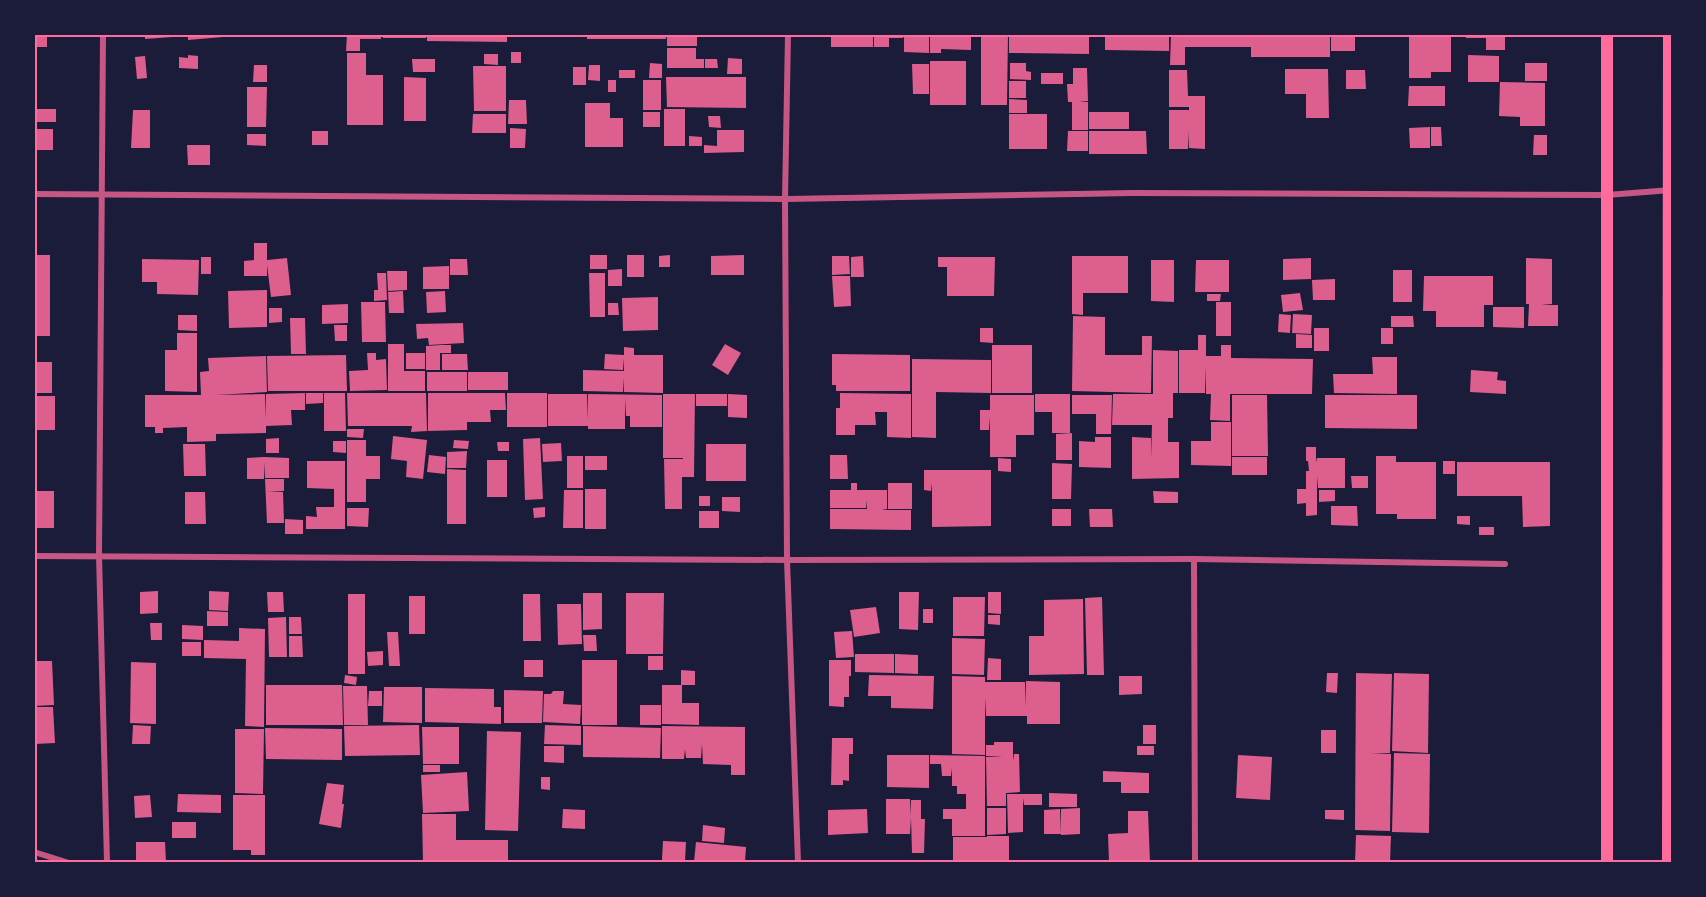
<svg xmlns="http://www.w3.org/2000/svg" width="1706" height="897" font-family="'Zilla Slab',serif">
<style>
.building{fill:#dd5f8e}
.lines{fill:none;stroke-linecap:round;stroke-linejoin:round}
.minor{stroke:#c65784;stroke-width:6}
.secondary{stroke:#ff6b9d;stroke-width:12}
.neatline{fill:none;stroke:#ff6b9d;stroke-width:2}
</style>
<rect width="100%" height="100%" fill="#1b1b3a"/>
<g class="building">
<rect x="34" y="34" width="13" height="13"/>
<polygon points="145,34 186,34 186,36 145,39"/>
<polygon points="188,34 223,34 223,37 188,40"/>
<polygon points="347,34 381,34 381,39 360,39 360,51 346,51"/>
<rect x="383" y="34" width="43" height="4"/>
<polygon points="427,34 507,34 507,42 427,41"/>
<rect x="587" y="34" width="79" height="5"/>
<rect x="667" y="34" width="30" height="12"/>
<rect x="831" y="34" width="42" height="13"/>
<polygon points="874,34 903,34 903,38 889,38 889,47 874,47"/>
<polygon points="904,34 929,34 929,53 904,52"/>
<polygon points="930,34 971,34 971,50 941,49 941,53 930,53"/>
<polygon points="981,34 1008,34 1007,105 981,105"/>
<polygon points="1009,34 1089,34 1089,54 1009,53"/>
<polygon points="1105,34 1169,34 1169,51 1105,50"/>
<polygon points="1171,34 1330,34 1330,57 1251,57 1251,47 1185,47 1185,65 1170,65"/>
<rect x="1331" y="34" width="24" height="17"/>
<polygon points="1409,34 1451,34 1451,72 1431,72 1431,78 1409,78"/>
<polygon points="1466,34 1505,34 1505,50 1486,50 1486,38 1466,38"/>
<polygon points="667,48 696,48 696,59 704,59 704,68 667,68"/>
<rect x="511" y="52" width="10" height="11"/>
<polygon points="347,53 366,53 366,75 383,75 383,125 347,125"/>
<polygon points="484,54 498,54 498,65 484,64"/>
<polygon points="188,55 198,56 198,69 179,68 179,57 188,58"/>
<polygon points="1468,55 1499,56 1499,82 1468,82"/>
<polygon points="145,56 147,78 137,79 135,57"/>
<polygon points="728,58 742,59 742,74 727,74"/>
<polygon points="412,59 435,59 435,72 413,72"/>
<polygon points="705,59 717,59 718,68 705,68"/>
<rect x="930" y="61" width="36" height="44"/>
<polygon points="650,63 662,64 662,78 649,78"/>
<polygon points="1010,63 1026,63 1026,71 1031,72 1031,80 1010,79"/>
<rect x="1525" y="63" width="22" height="18"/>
<polygon points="912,64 929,64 929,94 913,94"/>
<polygon points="254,65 267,65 267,82 253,82"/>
<polygon points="589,65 600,65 600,81 588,80"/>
<polygon points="473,66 506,66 506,111 474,111"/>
<rect x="573" y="67" width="13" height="18"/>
<polygon points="1073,68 1087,68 1088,101 1079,102 1088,102 1088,130 1072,130 1072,102 1068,102 1067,84 1073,84"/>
<polygon points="1285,69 1328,69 1329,118 1306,118 1306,94 1285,94"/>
<rect x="619" y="70" width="16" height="8"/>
<polygon points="1169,70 1187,70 1188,96 1205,96 1205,149 1189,148 1189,131 1188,149 1169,149 1169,110 1189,110 1189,107 1169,107"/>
<polygon points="1346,70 1365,70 1366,89 1346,89"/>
<rect x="1041" y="73" width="22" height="11"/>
<polygon points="404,77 426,78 426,121 404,121"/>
<polygon points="666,77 746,77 746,108 667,107"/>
<rect x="608" y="80" width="8" height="12"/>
<rect x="643" y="80" width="18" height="30"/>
<rect x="1009" y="81" width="17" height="17"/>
<polygon points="1500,82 1545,83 1545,126 1520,126 1520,117 1499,116"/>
<polygon points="1409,86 1445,86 1445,106 1408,106"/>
<polygon points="247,87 267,87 266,127 247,127"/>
<polygon points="1009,99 1027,100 1027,113 1009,113"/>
<polygon points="509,100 526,100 527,124 508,124"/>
<polygon points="585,103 610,103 610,118 623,118 623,147 585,147"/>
<rect x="34" y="109" width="22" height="13"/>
<rect x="664" y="109" width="21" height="37"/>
<polygon points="133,110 150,110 150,148 131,148"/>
<rect x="643" y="112" width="17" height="15"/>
<rect x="1089" y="112" width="40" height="17"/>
<polygon points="473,114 506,114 506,133 472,133"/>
<rect x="1009" y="114" width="38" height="35"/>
<polygon points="708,116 720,116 721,128 709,127"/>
<polygon points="1430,127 1430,148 1410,148 1409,128"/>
<polygon points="1431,127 1441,127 1442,146 1431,146"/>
<polygon points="510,128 526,129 525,148 510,148"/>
<rect x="34" y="129" width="19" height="21"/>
<polygon points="717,130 744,130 744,152 704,153 704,145 717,146"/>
<rect x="312" y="131" width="16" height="14"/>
<polygon points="1068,131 1088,131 1088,151 1067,151"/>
<polygon points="1089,131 1146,131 1147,154 1089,154"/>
<polygon points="247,134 266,134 266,146 247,145"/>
<polygon points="1534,135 1547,135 1547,155 1533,155"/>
<polygon points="689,136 702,137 702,146 689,146"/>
<polygon points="187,145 210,145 210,165 188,165"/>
<polygon points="254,243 267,243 267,260 287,258 291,295 271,297 267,265 267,276 244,276 244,261 254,260"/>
<rect x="34" y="255" width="16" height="81"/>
<rect x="590" y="255" width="17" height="14"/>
<rect x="627" y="255" width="17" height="22"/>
<polygon points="670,255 670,267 659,267 659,256"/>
<polygon points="744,255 744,275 711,275 711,256"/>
<polygon points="832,256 849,256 850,274 832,275"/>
<polygon points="863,256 864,277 851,277 851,257"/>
<polygon points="1072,256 1128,256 1128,293 1083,293 1083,315 1072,314"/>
<rect x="201" y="257" width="10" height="17"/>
<polygon points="938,257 995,257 994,296 947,296 947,267 938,267"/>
<polygon points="1311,258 1311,279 1283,280 1283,259"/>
<polygon points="1526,258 1552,259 1552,304 1541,305 1558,305 1558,326 1528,326 1529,304 1526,304"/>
<polygon points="142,259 199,260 198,295 157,294 157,282 142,282"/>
<polygon points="450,259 467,259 468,275 450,275"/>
<polygon points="1151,260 1174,260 1174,302 1151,301"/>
<polygon points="1196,260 1229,260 1229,292 1195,292"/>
<polygon points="449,266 449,289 423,289 423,267"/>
<polygon points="622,269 622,286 608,286 608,270"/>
<rect x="1393" y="270" width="19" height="32"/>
<polygon points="387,271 407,271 407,290 388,291"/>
<polygon points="377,273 386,273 387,300 374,301 374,290 378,290"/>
<polygon points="589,273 605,273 605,317 590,317"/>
<polygon points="832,276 850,276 851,306 834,307"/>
<polygon points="1424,276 1493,276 1493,305 1484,305 1484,327 1436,327 1436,311 1423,311"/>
<polygon points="1335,279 1335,300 1313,300 1312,280"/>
<polygon points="267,290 267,327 229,328 228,291"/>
<polygon points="403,291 404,313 389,313 388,292"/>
<polygon points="445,291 446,312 427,313 426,292"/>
<polygon points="1300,293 1303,310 1283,312 1281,295"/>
<polygon points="1207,294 1221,294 1220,301 1207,301"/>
<polygon points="658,297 658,330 623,331 622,298"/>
<polygon points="361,302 385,302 386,342 362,342"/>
<rect x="1216" y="302" width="15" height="34"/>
<polygon points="608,303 618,303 619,315 608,315"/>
<polygon points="348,304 348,323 322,324 322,305"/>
<polygon points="1493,307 1524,307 1524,328 1493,327"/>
<polygon points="269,308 282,308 282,322 269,323"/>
<polygon points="1279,314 1291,315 1290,333 1278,332"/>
<polygon points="1293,314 1312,315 1311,334 1292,333"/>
<polygon points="178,315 197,315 197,331 178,330"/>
<polygon points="1073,316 1105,317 1105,355 1142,355 1142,336 1152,336 1151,393 1072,391"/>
<polygon points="1391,316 1413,316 1414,327 1391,327"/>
<polygon points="290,318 305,318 306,354 291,354"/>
<polygon points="463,323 464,343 429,345 428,338 417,339 416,324"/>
<polygon points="334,325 347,325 347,341 335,341"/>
<polygon points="980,328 993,328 993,343 980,342"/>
<rect x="1314" y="328" width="15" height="23"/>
<rect x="1381" y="328" width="12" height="16"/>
<polygon points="177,333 197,333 197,392 165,391 165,350 177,350"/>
<polygon points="1296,334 1312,335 1312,348 1296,348"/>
<polygon points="1198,335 1206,335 1206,356 1221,356 1221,345 1231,345 1231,358 1313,359 1312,394 1214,394 1230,394 1230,421 1210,420 1211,394 1206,394 1206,366 1205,393 1179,393 1179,350 1198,350"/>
<polygon points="388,344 404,344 404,371 425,371 425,391 388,391"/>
<polygon points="725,344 741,353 728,375 712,365"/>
<polygon points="441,345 451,345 451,353 440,353 440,370 426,370 426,346"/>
<rect x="992" y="345" width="40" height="48"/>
<polygon points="624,347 634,348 634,355 663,355 663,393 624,392 624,378 623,392 583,391 583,370 624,371 624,358 623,370 604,369 605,354 624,355"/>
<polygon points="1153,350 1178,351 1178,393 1173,393 1173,418 1168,418 1168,442 1179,442 1179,478 1132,479 1132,437 1151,438 1151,459 1152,425 1112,425 1113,394 1153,394"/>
<polygon points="367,353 376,353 376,360 386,359 387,390 350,391 349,371 368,370"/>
<rect x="406" y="353" width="19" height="16"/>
<polygon points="442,354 467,354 468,370 442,370"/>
<polygon points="832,354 910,355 910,391 836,391 836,385 832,385"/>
<polygon points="346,355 347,391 268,391 267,356"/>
<polygon points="266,356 267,392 215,395 265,394 265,419 266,394 305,393 305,410 291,410 292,425 266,426 266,433 216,434 216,441 187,442 187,427 163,428 163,421 163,433 155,433 155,427 145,427 145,395 201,395 200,372 209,371 208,358"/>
<polygon points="1372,357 1397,357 1397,394 1334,393 1333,374 1373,374"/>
<polygon points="912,359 991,360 991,393 936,392 936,438 912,437"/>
<rect x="34" y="362" width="18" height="31"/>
<polygon points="1471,370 1498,372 1497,380 1506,381 1506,394 1470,392"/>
<rect x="427" y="372" width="40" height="19"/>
<rect x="468" y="372" width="40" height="18"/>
<polygon points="306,393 323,393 323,403 306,404"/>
<polygon points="324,393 345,393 346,431 324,431"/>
<polygon points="347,393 426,393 427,431 411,432 412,426 348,426"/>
<polygon points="428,393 505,393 506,410 490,410 491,422 467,422 467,430 428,431"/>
<rect x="507" y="393" width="40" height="34"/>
<polygon points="840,393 911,394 911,438 887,437 887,412 875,412 876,425 855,425 855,435 836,435 836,408 840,408"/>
<polygon points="548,394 587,394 587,421 588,394 662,395 662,427 630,427 630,416 626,416 625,398 625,429 588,429 588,426 548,426"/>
<polygon points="663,394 695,394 694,477 682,477 682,509 665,509 664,459 683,459 683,458 663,458"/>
<rect x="696" y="394" width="31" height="12"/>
<polygon points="728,394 747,395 747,418 728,417"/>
<polygon points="1035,394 1070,394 1070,433 1052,433 1052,412 1035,412"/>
<polygon points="990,395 1034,395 1034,435 1016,435 1016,457 990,457 990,417 989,430 980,430 980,410 990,410"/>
<polygon points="1072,395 1112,395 1111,434 1096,434 1096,414 1072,414"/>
<polygon points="1232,395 1267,395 1268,456 1232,456"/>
<polygon points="1325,395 1417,395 1417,429 1325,428"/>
<rect x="34" y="396" width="21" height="34"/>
<polygon points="1211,422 1231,422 1231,466 1191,465 1191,441 1211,441"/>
<polygon points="347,429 364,429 363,438 347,437"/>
<polygon points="1072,433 1072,460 1056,460 1056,434"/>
<polygon points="393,436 427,440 423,479 406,477 407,461 391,459"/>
<polygon points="1095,437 1111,437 1111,468 1079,467 1079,441 1095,442"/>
<polygon points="279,438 279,453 266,453 266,439"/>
<polygon points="540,438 543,499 525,500 523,439"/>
<polygon points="347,440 366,440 366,456 380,456 380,479 366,479 366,502 347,502"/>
<polygon points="454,440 469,441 468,449 453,448"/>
<polygon points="333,441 346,441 346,453 333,452"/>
<polygon points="497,442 509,442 509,451 498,451"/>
<polygon points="561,443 562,461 543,462 542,444"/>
<polygon points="183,444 205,444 206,476 184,476"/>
<rect x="706" y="444" width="40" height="37"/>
<polygon points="1306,447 1316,447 1316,462 1317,458 1345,458 1345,488 1318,488 1317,476 1317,515 1306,516 1306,503 1297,504 1297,489 1306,489 1306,471 1309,471 1308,461 1306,461"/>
<polygon points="467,451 466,468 447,468 447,452"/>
<polygon points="429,455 446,457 445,474 427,472"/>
<polygon points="830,455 847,455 848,479 830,479"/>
<rect x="567" y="456" width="16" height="32"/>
<rect x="585" y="456" width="22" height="14"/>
<polygon points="1376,456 1396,456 1396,462 1436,462 1436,519 1397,519 1397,514 1376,514"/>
<polygon points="264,457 289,458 289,478 265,478 264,462 264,479 247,479 247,458"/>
<rect x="1232" y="457" width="35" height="18"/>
<polygon points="998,458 1011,459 1011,472 998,471"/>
<rect x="487" y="460" width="20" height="37"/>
<polygon points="307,461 345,461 345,529 306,529 306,516 317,517 316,507 334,507 334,489 307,488"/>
<rect x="1443" y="461" width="12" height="13"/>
<polygon points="1457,462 1550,462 1550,526 1523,527 1522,496 1457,496"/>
<polygon points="1052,463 1072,464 1071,499 1052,499"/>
<polygon points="447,469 466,470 466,524 447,524"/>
<polygon points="924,470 991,470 991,526 932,527 932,483 931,491 924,490"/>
<polygon points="1351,476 1368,476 1368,488 1352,488"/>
<polygon points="265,479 284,479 284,491 268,491 283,492 284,523 267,523"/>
<polygon points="851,483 857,483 857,490 887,490 887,509 882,510 911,510 911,530 830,529 830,509 867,509 866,500 866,508 830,508 830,490 851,490"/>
<rect x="888" y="483" width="24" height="26"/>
<rect x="585" y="489" width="21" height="40"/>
<polygon points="564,490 583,490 583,528 563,528"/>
<polygon points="1319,490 1335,490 1335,501 1319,502"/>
<rect x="34" y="491" width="20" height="37"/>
<polygon points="1153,491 1178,492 1178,503 1154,503"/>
<polygon points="185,492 205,492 206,524 185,524"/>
<rect x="699" y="496" width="11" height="10"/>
<polygon points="722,497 740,497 740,512 722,511"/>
<polygon points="1331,506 1357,506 1358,526 1331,525"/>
<polygon points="545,507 545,517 534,518 533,508"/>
<polygon points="347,508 369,508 368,527 347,526"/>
<rect x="1052" y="509" width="19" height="17"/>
<polygon points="1089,509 1112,509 1113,527 1090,527"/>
<rect x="699" y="511" width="20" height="17"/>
<polygon points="1457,516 1470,516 1470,525 1457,524"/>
<polygon points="285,519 303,520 303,534 285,534"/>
<rect x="1479" y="527" width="15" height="8"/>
<polygon points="158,591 158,613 140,614 140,592"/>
<polygon points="209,591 229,592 228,611 209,610"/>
<polygon points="267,592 283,592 284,612 268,612"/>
<polygon points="899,592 919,592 918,630 899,629"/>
<polygon points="988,592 1001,592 1001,614 988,613"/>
<polygon points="583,593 602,593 602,629 583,630"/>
<polygon points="626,593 664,593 663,654 626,654"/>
<rect x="348" y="594" width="17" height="80"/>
<polygon points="523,594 540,594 541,641 523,641"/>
<rect x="409" y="596" width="16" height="38"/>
<polygon points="953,597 985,597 984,636 953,636"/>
<polygon points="1102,597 1104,675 1087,675 1085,598"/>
<polygon points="1083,599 1084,674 1029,675 1029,636 1044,636 1044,600"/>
<polygon points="557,604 581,604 582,644 558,645"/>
<polygon points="876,607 880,633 854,637 850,610"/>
<rect x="923" y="609" width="10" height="14"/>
<polygon points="207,611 228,612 228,626 207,626"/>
<polygon points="988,615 1000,615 1000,625 988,624"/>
<polygon points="286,617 287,657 269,657 268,618"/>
<polygon points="289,617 301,617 302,634 289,634"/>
<polygon points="150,623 162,623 162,640 151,640"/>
<polygon points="182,625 203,626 203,640 182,639"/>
<polygon points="239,628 265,629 264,727 245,726 246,659 204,658 204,640 239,641"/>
<polygon points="852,631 854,657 836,658 834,632"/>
<polygon points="387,632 398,632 400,666 389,666"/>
<polygon points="583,635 596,635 597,651 584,651"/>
<polygon points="289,636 302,636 303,657 289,657"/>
<polygon points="952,638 985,639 984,675 952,674"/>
<rect x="182" y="642" width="19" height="14"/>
<polygon points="383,651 383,665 368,666 367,652"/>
<polygon points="855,654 894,654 894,673 855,672"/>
<polygon points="895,654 918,655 918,674 895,673"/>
<rect x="648" y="656" width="15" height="14"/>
<polygon points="988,658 1001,659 1001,680 987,680"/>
<rect x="524" y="660" width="19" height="17"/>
<rect x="582" y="660" width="35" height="65"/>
<polygon points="829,660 851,660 851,676 849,676 849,697 844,697 844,707 829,706"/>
<polygon points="34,661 52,661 54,705 34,706"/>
<polygon points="131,662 156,663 156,724 130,723"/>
<polygon points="681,670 695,671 695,685 681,685"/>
<polygon points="1327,673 1338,673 1337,693 1326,692"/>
<polygon points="1356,673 1392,674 1390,753 1371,753 1391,754 1390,831 1355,830"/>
<polygon points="1394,673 1429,674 1428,753 1392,751"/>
<polygon points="345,675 357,677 356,685 344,683"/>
<polygon points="869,675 934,676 933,709 891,708 891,696 868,696"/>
<polygon points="952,676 985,677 985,682 1025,682 1026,707 1026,681 1060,682 1060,724 1027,724 1027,716 986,716 985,697 985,755 952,754"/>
<polygon points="1119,676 1142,676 1142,694 1119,695"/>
<polygon points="266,685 342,685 343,725 266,725"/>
<polygon points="662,685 682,685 682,703 699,703 699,725 662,724"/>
<polygon points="343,686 367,686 368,725 344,725"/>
<polygon points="384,687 422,687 422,723 383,722"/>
<polygon points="425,688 494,689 494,707 501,707 501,724 425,722"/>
<polygon points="504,690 543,691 542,723 504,723"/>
<polygon points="369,691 382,691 382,706 368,706"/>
<polygon points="553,691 564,691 563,704 581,705 580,724 543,722 544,694 551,694"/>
<rect x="640" y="705" width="21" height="20"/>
<polygon points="34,707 53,707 55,743 35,744"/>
<polygon points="133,725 151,726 150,744 132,744"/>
<polygon points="419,725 420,755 345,756 344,726"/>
<polygon points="545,725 581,726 581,745 544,744"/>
<rect x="1143" y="725" width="13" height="19"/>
<polygon points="583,726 661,728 660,758 583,757"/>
<polygon points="662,726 745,727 745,775 731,775 731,765 703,764 702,744 701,758 686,758 685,749 684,759 662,759"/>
<polygon points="422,727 459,727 459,764 423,764"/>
<polygon points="265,728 342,729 342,760 266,759"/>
<polygon points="235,729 264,729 263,794 235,793"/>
<rect x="1321" y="730" width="15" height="23"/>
<polygon points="487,731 521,732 518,831 485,830"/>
<polygon points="832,738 853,738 853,754 849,754 849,781 843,780 843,785 831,785"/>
<polygon points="994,742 1013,742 1013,761 1014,754 1019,754 1020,792 1006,793 1006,806 987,806 986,757 1003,757 986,756 986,745 994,745"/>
<polygon points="544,746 564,746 564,763 544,762"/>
<rect x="1137" y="746" width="17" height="9"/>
<polygon points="1394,753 1430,754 1429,833 1392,832"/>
<polygon points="887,755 929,755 929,788 887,787"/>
<polygon points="930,755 985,756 985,836 952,836 952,819 943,819 943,809 966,809 966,794 957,794 957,786 952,786 952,768 951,776 942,776 941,764 930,764"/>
<polygon points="1238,755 1272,757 1270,800 1236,798"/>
<rect x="423" y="765" width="17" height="7"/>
<polygon points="1103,771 1149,773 1149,793 1121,793 1121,782 1103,782"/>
<polygon points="467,772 469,811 423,813 421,775"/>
<polygon points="541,777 550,777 550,790 541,789"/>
<polygon points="327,783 344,785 342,804 344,804 341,828 319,824"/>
<polygon points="1049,793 1077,794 1077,807 1049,807"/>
<polygon points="178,794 221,795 221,813 177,812"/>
<polygon points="1007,794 1042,794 1042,805 1024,805 1023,798 1023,832 1008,833"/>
<polygon points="150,795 152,817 135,818 134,796"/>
<polygon points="233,795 265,795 265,855 251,855 251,850 233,850"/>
<polygon points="886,799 910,799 910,816 911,800 921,800 921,819 925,819 924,853 912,853 911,818 910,834 886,834"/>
<polygon points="987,808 1006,808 1006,834 987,835"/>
<polygon points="1080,808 1080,834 1061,835 1061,809"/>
<polygon points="563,809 585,810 585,829 562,828"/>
<polygon points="867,809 868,833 828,835 828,810"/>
<polygon points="1060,809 1061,834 1044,834 1044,810"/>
<polygon points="1325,810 1344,810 1344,820 1325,819"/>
<polygon points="1128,811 1148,811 1150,862 1109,862 1108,834 1128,833"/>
<polygon points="422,814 456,814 456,840 508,840 508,862 423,862"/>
<rect x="172" y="822" width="24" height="16"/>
<polygon points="703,825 725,828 724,843 702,841"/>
<polygon points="1356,835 1391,836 1390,862 1355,862"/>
<polygon points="987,836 1009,836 1009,862 953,862 953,837 987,837"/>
<polygon points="663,841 686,842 685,861 662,860"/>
<polygon points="136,842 165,842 166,862 136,862"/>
<polygon points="696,842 746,847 745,862 694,862"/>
</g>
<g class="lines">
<g class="minor">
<polyline points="103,34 99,555 107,862"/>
<polyline points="788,34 785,199 787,560 798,862"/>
<polyline points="34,194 785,199 1134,193 1607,195 1671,190"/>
<polyline points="34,556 787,560 1194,559 1505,564"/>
<polyline points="1194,559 1195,862"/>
<polyline points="34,852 66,862"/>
</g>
<g class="secondary">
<polyline points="1607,862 1607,34"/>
<polyline points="1668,862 1669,34"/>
</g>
</g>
<rect width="1706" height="897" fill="none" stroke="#1b1b3a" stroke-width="72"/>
<rect x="36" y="36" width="1634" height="825" class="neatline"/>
</svg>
